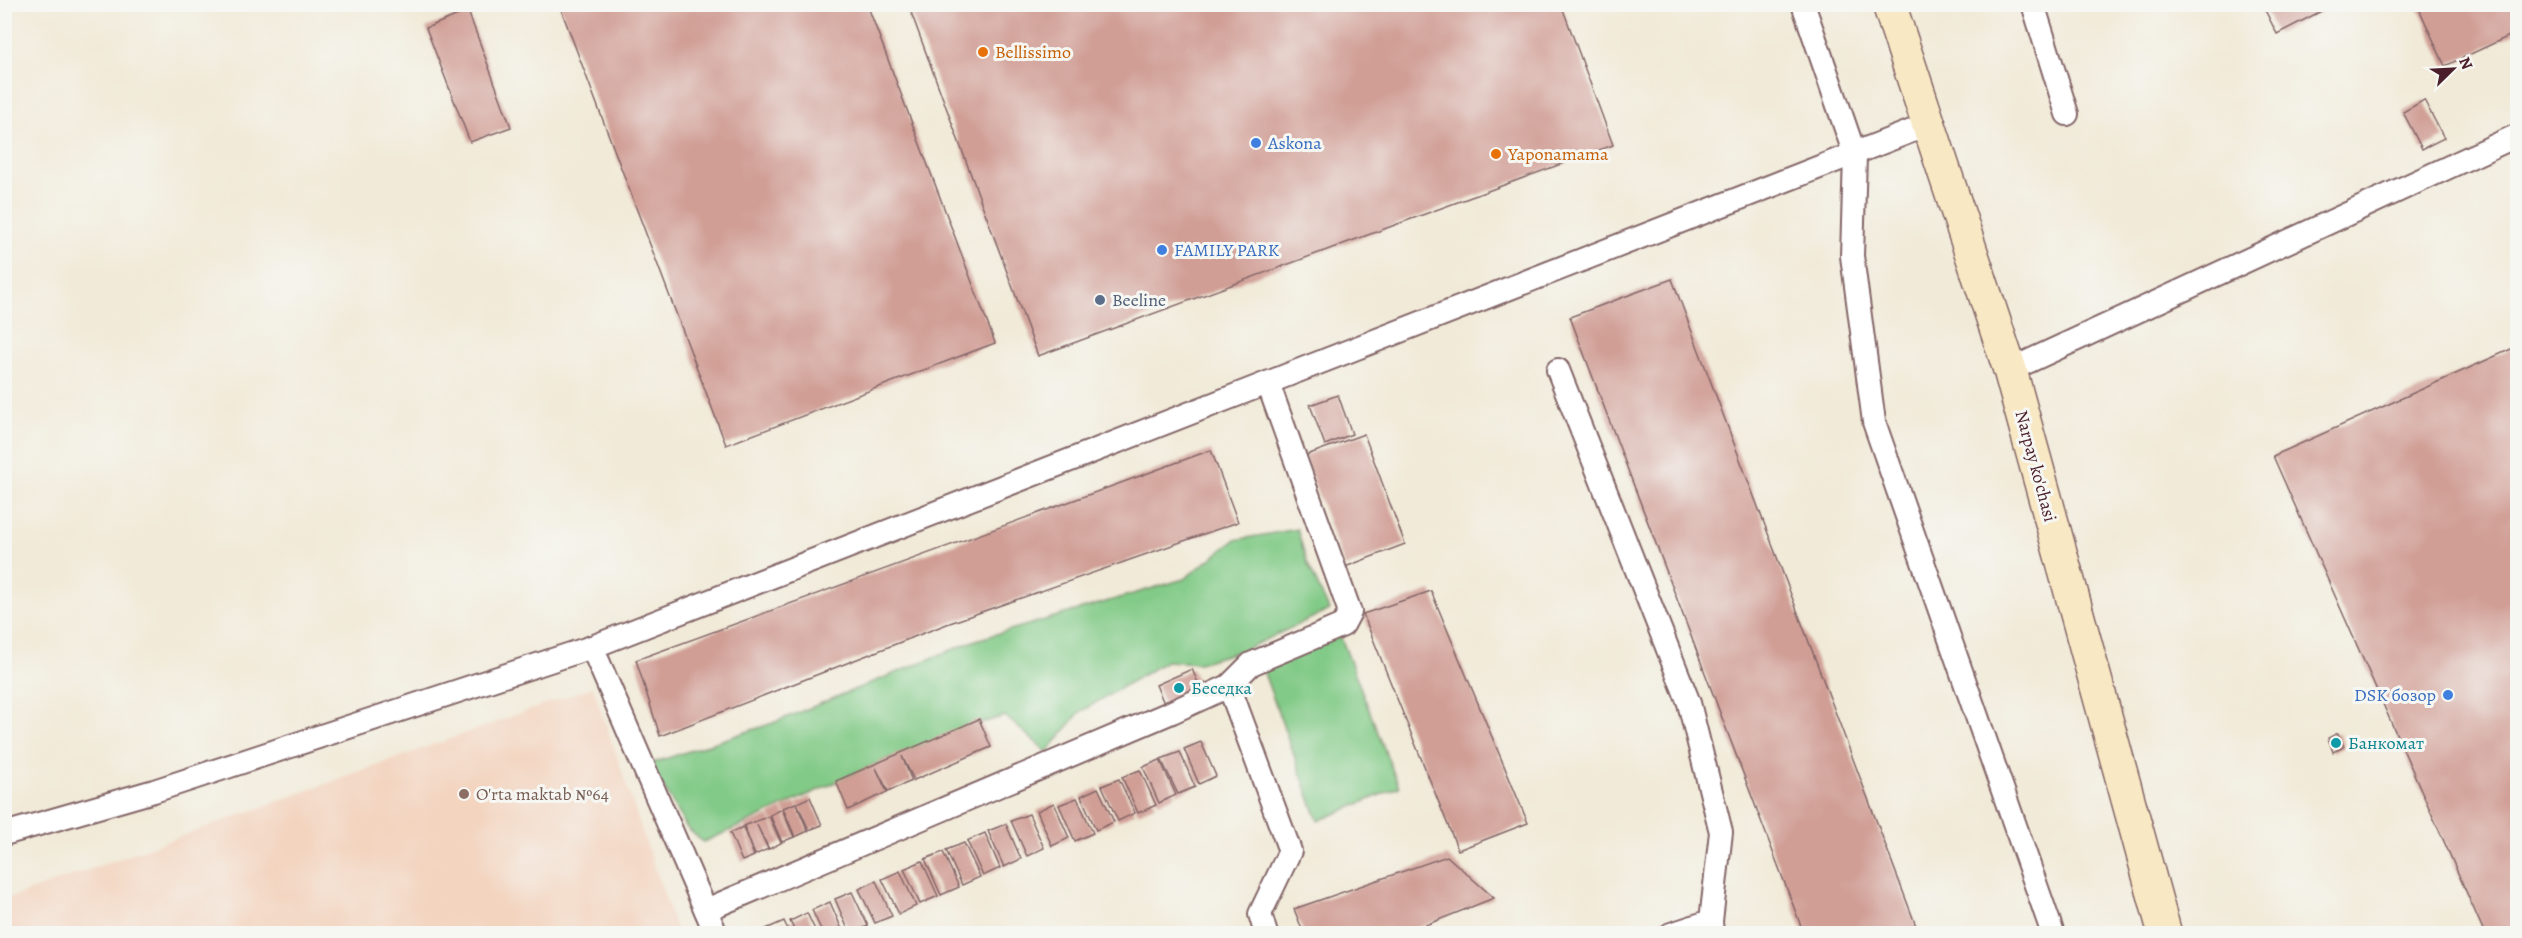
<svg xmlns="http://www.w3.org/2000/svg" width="2522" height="938" font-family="Alegreya,serif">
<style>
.built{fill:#f3d4bf}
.green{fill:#82ca87;stroke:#667459;stroke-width:1.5}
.building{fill:#d09e95}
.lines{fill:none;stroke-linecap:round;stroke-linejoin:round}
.lane-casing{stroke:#846668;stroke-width:26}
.secondary-casing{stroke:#846668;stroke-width:36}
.lane{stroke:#fff;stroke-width:22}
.secondary{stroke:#f8e8c3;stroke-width:33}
.food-dot{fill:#e8710a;stroke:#f6f6f2;stroke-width:2}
.shop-dot{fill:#3f7fe0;stroke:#f6f6f2;stroke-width:2}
.service-dot{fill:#5c6f8a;stroke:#f6f6f2;stroke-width:2}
.culture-dot{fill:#0f9aa8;stroke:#f6f6f2;stroke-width:2}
.education-dot{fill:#8d6e63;stroke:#f6f6f2;stroke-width:2}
.labels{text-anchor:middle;stroke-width:6;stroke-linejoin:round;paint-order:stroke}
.food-label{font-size:18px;fill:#c56008;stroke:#f6f6f2;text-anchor:start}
.shop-label{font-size:18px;fill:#366cbe;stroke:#f6f6f2;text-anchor:start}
.service-label{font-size:18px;fill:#4e5e75;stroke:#f6f6f2;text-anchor:start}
.street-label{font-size:18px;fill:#4a1f2b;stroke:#f6f6f2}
.culture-label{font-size:18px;fill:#0d838f;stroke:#f6f6f2;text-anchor:start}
.education-label{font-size:18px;fill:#785e54;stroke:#f6f6f2;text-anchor:start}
</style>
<rect width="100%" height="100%" fill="#f6f6f2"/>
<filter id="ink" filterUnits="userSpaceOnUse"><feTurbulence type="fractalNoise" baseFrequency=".0167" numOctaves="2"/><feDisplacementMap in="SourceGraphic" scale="12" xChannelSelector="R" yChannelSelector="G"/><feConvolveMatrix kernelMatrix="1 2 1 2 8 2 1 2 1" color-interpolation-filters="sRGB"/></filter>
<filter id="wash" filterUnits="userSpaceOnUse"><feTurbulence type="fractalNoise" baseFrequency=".008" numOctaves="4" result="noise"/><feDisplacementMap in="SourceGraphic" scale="24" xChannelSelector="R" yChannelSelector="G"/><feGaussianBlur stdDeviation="1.35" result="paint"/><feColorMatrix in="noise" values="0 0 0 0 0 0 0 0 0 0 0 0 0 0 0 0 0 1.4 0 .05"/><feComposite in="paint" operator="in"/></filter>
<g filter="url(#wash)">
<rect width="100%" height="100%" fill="#f1ead8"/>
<polygon class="built" points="593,687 677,933 5,933 5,900"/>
<g class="green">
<path d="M1297,529L1307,562L1329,610L1246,649L1199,663L1166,661L1080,712L1047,752L1005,716C899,746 804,800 703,842L687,828L650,764L773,723L976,640L1184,579L1235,540Z"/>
<polygon points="1340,635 1399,787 1318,821 1261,665"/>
</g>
<g id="blocks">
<g class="building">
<polygon points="228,4 247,4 247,5 230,11"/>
<polygon points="559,4 867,4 995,343 726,445"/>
<polygon points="908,4 1561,4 1613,145 1038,356"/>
<polygon points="2262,4 2335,4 2277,34"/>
<polygon points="2417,4 2518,4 2518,32 2445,66"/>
<polygon points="468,11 511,127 470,142 426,28"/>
<polygon points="2424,100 2444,138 2422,149 2403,112"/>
<polygon points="1672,279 1919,934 1804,934 1570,317"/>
<polygon points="2518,346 2518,934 2485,934 2273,456"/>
<polygon points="1338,395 1352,434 1325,445 1310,405"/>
<polygon points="1364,434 1405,544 1345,567 1304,456"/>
<polygon points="1211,450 1238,522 947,624 660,736 636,660"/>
<polygon points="1431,591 1528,823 1458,850 1363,614"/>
<polygon points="1192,669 1202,692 1166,708 1156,685"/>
<polygon points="979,719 991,747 914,780 902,756 912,781 888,791 876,768 887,792 848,810 836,781"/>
<polygon points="2338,733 2344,747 2333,752 2328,738"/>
<polygon points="1201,742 1216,776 1199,784 1184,749"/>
<polygon points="1180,752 1195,787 1178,794 1161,759"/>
<polygon points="1160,760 1176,795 1159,803 1143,767"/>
<polygon points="1140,770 1156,805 1138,813 1122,777"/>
<polygon points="1119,779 1135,813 1118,821 1102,786"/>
<polygon points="1098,788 1114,822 1096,830 1081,796"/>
<polygon points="810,797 822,825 809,830 797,803"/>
<polygon points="1077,798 1093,833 1075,841 1059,805"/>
<polygon points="796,803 808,831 795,837 783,808"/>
<polygon points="1054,803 1069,838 1052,846 1037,811"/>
<polygon points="782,809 794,837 782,842 770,815"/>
<polygon points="1029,814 1044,848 1027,856 1011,821"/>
<polygon points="769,816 781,843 769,849 757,825 768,849 755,855 744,826"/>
<polygon points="1006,824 1021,859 1004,867 988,831"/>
<polygon points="743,827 754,856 742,861 730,833"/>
<polygon points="985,833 1000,868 983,876 967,841"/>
<polygon points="964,843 980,877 962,885 946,850"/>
<polygon points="943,852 959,887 941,895 925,859"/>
<polygon points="1447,856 1494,898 1403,934 1304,934 1294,909"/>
<polygon points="922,861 938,896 920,904 904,869"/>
<polygon points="900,871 916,906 899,914 882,879"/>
<polygon points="876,881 892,916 875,923 859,889"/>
<polygon points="852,892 868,926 850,934 835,899"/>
<polygon points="830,902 844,934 823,934 812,910"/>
<polygon points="807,913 817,934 796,934 790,921"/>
<polygon points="784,921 790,934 768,934 766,929"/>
</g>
</g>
</g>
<g filter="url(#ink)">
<use href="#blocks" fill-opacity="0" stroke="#846668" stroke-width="1.5"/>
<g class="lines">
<g class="lane-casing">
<g id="lane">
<polyline points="1803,4 1855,155 1852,256 1874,422 2053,934"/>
<polyline points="2033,4 2067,114"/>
<polyline points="1558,370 1689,703 1721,832 1711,921"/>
<polyline points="2010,370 2518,135"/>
<polyline points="592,647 716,934"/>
<polyline points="1229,686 1251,664 1343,625 1350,612 1268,383"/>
<polyline points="4,834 154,791 592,647 1927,125"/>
<polyline points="706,910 1172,712 1229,686 1290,851 1260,914 1266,934"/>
<polyline points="1671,934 1711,921 1712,934"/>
</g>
</g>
<g class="secondary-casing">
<polyline id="secondary" points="1889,4 2010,370 2165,934"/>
</g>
<use href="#lane" class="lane"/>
<use href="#secondary" class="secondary"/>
</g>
</g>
<g class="food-dot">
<circle cx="983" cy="52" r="6"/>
<circle cx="1496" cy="154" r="6"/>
</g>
<g class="shop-dot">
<circle cx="1256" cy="143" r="6"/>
<circle cx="1162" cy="250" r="6"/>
<circle cx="2448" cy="695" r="6"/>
</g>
<circle class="service-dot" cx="1100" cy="300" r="6"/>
<g class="culture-dot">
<circle cx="1179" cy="688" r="6"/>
<circle cx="2336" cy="743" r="6"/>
</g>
<circle class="education-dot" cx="464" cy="794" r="6"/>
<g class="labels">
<g class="food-label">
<text x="995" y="58">Bellissimo</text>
<text x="1508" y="160">Yaponamama</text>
</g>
<g class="shop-label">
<text x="1268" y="149">Askona</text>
<text x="1174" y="256">FAMILY PARK</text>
<text x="2436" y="701" text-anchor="end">DSK бозор</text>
</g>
<g class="service-label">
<text x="1112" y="306">Beeline</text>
</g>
<g class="street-label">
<text transform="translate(2036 466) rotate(75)" y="6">Narpay ko'chasi</text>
</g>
<g class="culture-label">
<text x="1191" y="694">Беседка</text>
<text x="2348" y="749">Банкомат</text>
</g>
<g class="education-label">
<text x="476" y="800">O'rta maktab №64</text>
</g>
</g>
<rect width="2522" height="938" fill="none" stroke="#f6f6f2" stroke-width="24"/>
<g transform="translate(2453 69) rotate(66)" stroke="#f6f6f2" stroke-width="4.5" paint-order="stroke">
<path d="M0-4.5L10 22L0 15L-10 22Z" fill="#4a1f2b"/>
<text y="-9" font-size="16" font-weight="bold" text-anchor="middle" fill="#4a1f2b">N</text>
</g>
</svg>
